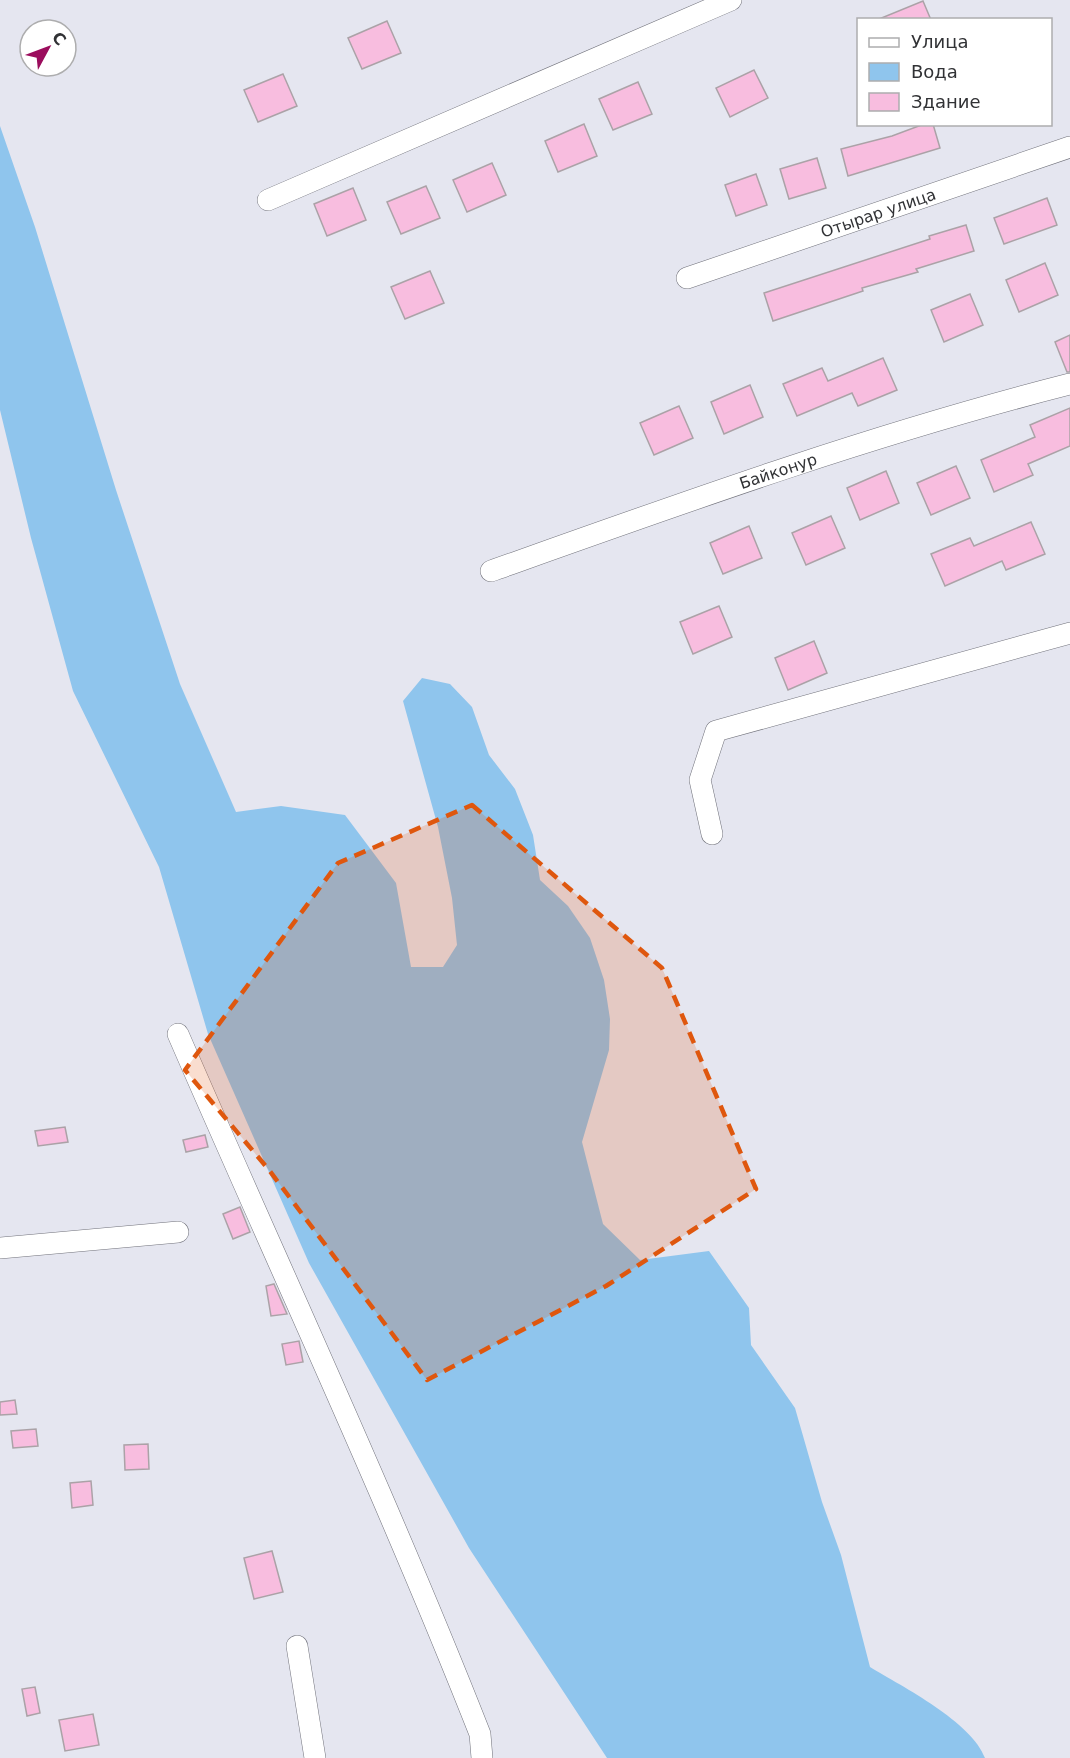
<svg xmlns="http://www.w3.org/2000/svg" width="1070" height="1758" font-family="'DejaVu Sans',sans-serif">
<style>
.water{fill:#8fc5ed}
.building{fill:#f8bddf;stroke:#aba2a7;stroke-width:1.5}
.lines{fill:none;stroke-linecap:round;stroke-linejoin:round}
.minor-casing{stroke:#71727b;stroke-width:22}
.minor{stroke:#fff;stroke-width:21}
.marked{fill:#df570e;fill-opacity:0.2;stroke:#df570e;stroke-width:4.5;stroke-dasharray:12 8;stroke-linejoin:round}
.labels{text-anchor:middle;stroke-width:4.5;stroke-linejoin:round;paint-order:stroke}
.street-label{font-size:16px;fill:#313235;stroke:#fff}
</style>
<rect width="100%" height="100%" fill="#e5e6f0"/>
<path class="water" d="M0,126L35,227L116,490L180,684L236,812L281,806L345,815L396,883L411,967H443L457,945L452,898L438,827L403,701L422,678L450,684L472,707L489,755L515,789L533,835L540,880L568,906L590,938L604,980L610,1019L609,1050L582,1142L603,1224L640,1260L709,1251L749,1308L751,1345L795,1408L822,1502L841,1555L870,1667C903,1687 972,1722 985,1758H607L469,1548L309,1263L208,1034L159,867L73,691L31,538L0,410Z"/>
<g class="building">
<polygon points="923,1 931,20 879,20 879,19"/>
<polygon points="387,21 401,53 362,69 348,38"/>
<polygon points="754,70 768,98 730,117 716,88"/>
<polygon points="283,74 297,106 258,122 244,90"/>
<polygon points="638,82 652,114 613,130 599,99"/>
<polygon points="584,124 597,156 558,172 545,141"/>
<polygon points="924,124 933,124 940,148 848,176 841,149 892,136"/>
<polygon points="817,158 826,188 789,199 780,169"/>
<polygon points="492,163 506,195 467,212 453,180"/>
<polygon points="756,174 767,205 736,216 725,185"/>
<polygon points="426,186 440,218 401,234 387,202"/>
<polygon points="353,188 366,220 327,236 314,204"/>
<polygon points="1047,198 1057,225 1004,244 994,218"/>
<polygon points="966,225 974,251 916,269 918,272 862,288 863,291 773,321 764,293 930,239 929,236"/>
<polygon points="1045,263 1058,295 1019,312 1006,280"/>
<polygon points="430,271 444,303 405,319 391,287"/>
<polygon points="970,294 983,325 944,342 931,310"/>
<polygon points="1070,335 1070,372 1067,372 1055,342"/>
<polygon points="883,358 897,390 858,406 852,393 797,416 783,384 822,368 828,381"/>
<polygon points="750,385 763,417 724,434 711,402"/>
<polygon points="679,406 693,438 654,455 640,423"/>
<polygon points="1070,408 1070,446 1028,464 1033,475 994,492 981,460 1035,437 1030,425"/>
<polygon points="956,466 970,498 931,515 917,483"/>
<polygon points="886,471 899,503 860,520 847,488"/>
<polygon points="831,516 845,548 806,565 792,533"/>
<polygon points="1031,522 1045,554 1006,570 1002,561 945,586 931,554 970,538 974,546"/>
<polygon points="749,526 762,558 723,574 710,543"/>
<polygon points="719,606 732,637 693,654 680,622"/>
<polygon points="814,641 827,673 788,690 775,658"/>
<polygon points="65,1127 68,1142 38,1146 35,1131"/>
<polygon points="205,1135 208,1147 186,1152 183,1140"/>
<polygon points="240,1207 250,1232 233,1239 223,1214"/>
<polygon points="274,1284 287,1314 271,1316 266,1286"/>
<polygon points="299,1341 303,1362 286,1365 282,1344"/>
<polygon points="15,1400 17,1414 0,1415 0,1402"/>
<polygon points="36,1429 38,1446 13,1448 11,1431"/>
<polygon points="148,1444 149,1469 125,1470 124,1445"/>
<polygon points="91,1481 93,1505 72,1508 70,1483"/>
<polygon points="272,1551 283,1592 254,1599 244,1558"/>
<polygon points="35,1687 40,1713 27,1716 22,1689"/>
<polygon points="93,1714 99,1745 65,1751 59,1720"/>
</g>
<g class="lines">
<g class="minor-casing">
<g id="minor">
<polyline points="268,200 731,0"/>
<path id="s1" d="M687,278L1070,147"/>
<path id="s2" d="M491,571C682,503 873,434 1070,384"/>
<polyline points="712,834 700,780 716,731 1070,633"/>
<path d="M178,1034C279,1267 387,1498 480,1734L482,1758"/>
<polyline points="0,1248 178,1232"/>
<polyline points="297,1646 315,1758"/>
</g>
</g>
<use href="#minor" class="minor"/>
</g>
<path class="marked" d="M472,805L662,968L756,1189L606,1286L427,1380L269,1170L185,1070L338,863Z"/>
<g class="labels">
<g class="street-label">
<text dy="6" stroke="none"><textPath href="#s1" startOffset="202">Отырар улица</textPath></text>
<text dy="6" stroke="none"><textPath href="#s2" startOffset="304">Байконур</textPath></text>
</g>
</g>
<rect x="857" y="18" width="195" height="108" fill="#ffffff" stroke="#adadae" stroke-width="1.5"/>
<rect x="869" y="38" width="30" height="9" fill="#ffffff" stroke="#adadae" stroke-width="1.5"/>
<text x="911" y="48" font-size="18" fill="#313235">Улица</text>
<rect x="869" y="63" width="30" height="18" fill="#8fc5ed" stroke="#adadae" stroke-width="1.5"/>
<text x="911" y="78" font-size="18" fill="#313235">Вода</text>
<rect x="869" y="93" width="30" height="18" fill="#f8bddf" stroke="#adadae" stroke-width="1.5"/>
<text x="911" y="108" font-size="18" fill="#313235">Здание</text>
<g transform="translate(48 48) rotate(49)"><circle r="28" fill="#ffffff" stroke="#adadae" stroke-width="1.5"/>
<path d="M0-4.5L10 22L0 15L-10 22Z" fill="#9b0d5d"/>
<text y="-9" font-size="16" font-weight="bold" text-anchor="middle" fill="#313235">С</text>
</g>
</svg>
